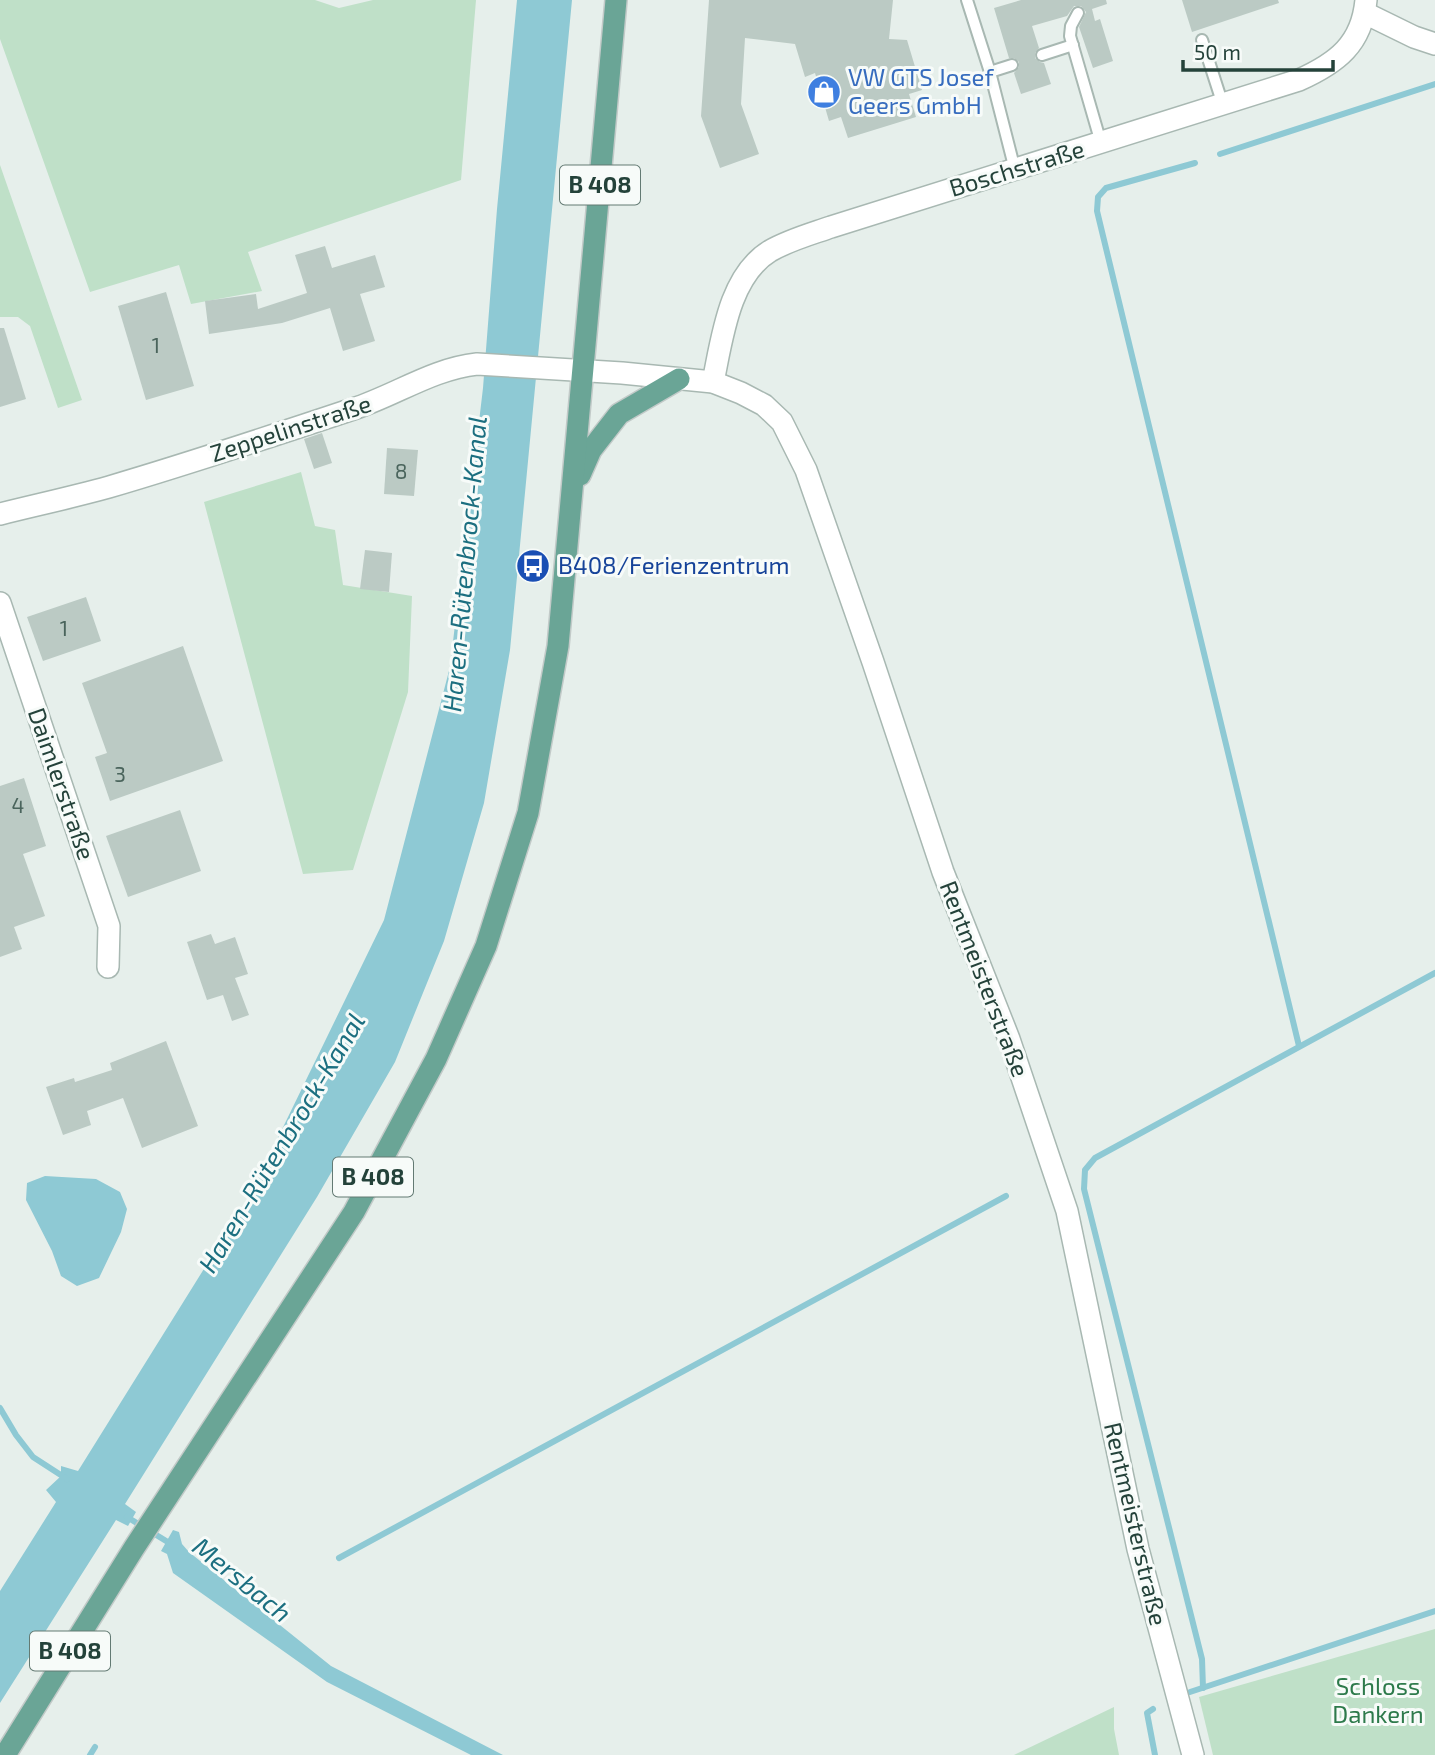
<svg xmlns="http://www.w3.org/2000/svg" width="1435" height="1755" font-family="'Exo 2',sans-serif">
<style>
.green{fill:#bfe0c8}
.water{fill:#8ec9d4}
.lines{fill:none;stroke-linecap:round;stroke-linejoin:round}
.stream{stroke:#8ec9d4;stroke-width:6}
.building{fill:#bbcac4}
.lane-casing{stroke:#a8b8b2;stroke-width:14}
.street-casing{stroke:#a8b8b2;stroke-width:24}
.primary-casing{stroke:#c2cac8;stroke-width:24}
.lane{stroke:#fff;stroke-width:10}
.street{stroke:#fff;stroke-width:21}
.primary{stroke:#6aa596;stroke-width:21}
.labels{text-anchor:middle;stroke-width:6;stroke-linejoin:round;paint-order:stroke}
.number-label{font-size:21px;fill:#4a645c}
.shield{fill:#f7fbf9;stroke:#637a73;stroke-width:2}
.shield-label{font-size:23px;font-weight:bold;fill:#24423a}
.shop-label{font-size:24px;fill:#366cbe;stroke:#f7fbf9;text-anchor:start}
.street-label{font-size:24px;fill:#24423a;stroke:#f7fbf9}
.transit-label{font-size:24px;fill:#164399;stroke:#f7fbf9;text-anchor:start}
.park-label{font-size:24px;fill:#2d7a4b;stroke:#f7fbf9}
.water-label{font-size:26px;font-style:italic;fill:#1c6f80;stroke:#f7fbf9}
</style>
<rect width="100%" height="100%" fill="#e6efeb"/>
<g class="green">
<polygon points="0,0 315,0 339,8 373,0 476,0 461,180 248,252 262,291 191,304 179,265 90,292 0,39"/>
<polygon points="0,165 82,400 58,408 30,326 18,317 0,317"/>
<polygon points="301,472 315,526 335,530 343,585 412,596 408,692 353,870 303,874 204,502"/>
<polygon points="1435,1629 1435,1755 1213,1755 1199,1697"/>
<polygon points="1114,1707 1114,1729 1119,1755 1014,1755"/>
</g>
<g class="water">
<polygon points="517,0 572,0 510,650 484,803 444,941 395,1062 317,1197 125,1504 136,1512 128,1526 116,1520 0,1703 0,1591 56,1502 46,1490 61,1476 61,1466 78,1471 250,1195 384,920 450,667 483,388 497,209"/>
<polygon points="45,1176 96,1179 120,1192 127,1209 121,1232 99,1278 77,1286 61,1276 52,1251 26,1200 27,1183"/>
<polygon points="173,1530 179,1532 182,1544 189,1552 331,1666 503,1755 471,1755 327,1682 173,1573 167,1554 161,1551"/>
</g>
<g class="lines">
<g class="stream">
<polyline points="1220,154 1435,84"/>
<polyline points="1195,163 1106,188 1098,197 1097,211 1299,1046"/>
<polyline points="0,1408 16,1435 33,1457 67,1479"/>
<polyline points="127,1517 171,1544"/>
<polyline points="339,1558 1006,1196"/>
<polyline points="1203,1688 1202,1659 1084,1189 1085,1170 1095,1158 1435,973"/>
<polyline points="1190,1692 1435,1611"/>
<polyline points="1153,1709 1147,1713 1155,1755"/>
<polyline points="90,1755 95,1747"/>
</g>
</g>
<g class="building">
<polygon points="709,0 893,0 889,39 907,40 922,90 909,94 916,117 848,138 841,117 829,121 815,73 805,77 795,44 745,38 741,104 759,154 720,168 701,116"/>
<polygon points="1021,0 1106,0 1107,4 1092,9 1095,21 1100,19 1113,61 1093,68 1079,27 1086,12 1081,6 1074,6 1067,16 1032,26 1039,48 1035,53 1035,58 1040,62 1044,63 1051,84 1021,94 1014,73 1019,67 1019,62 1014,58 1009,58 994,8"/>
<polygon points="1182,0 1278,0 1279,3 1192,32"/>
<polygon points="325,246 332,268 375,255 385,287 360,294 375,341 343,351 330,308 282,323 209,334 205,301 256,294 258,309 307,293 295,255"/>
<polygon points="166,292 194,386 146,400 118,306"/>
<polygon points="0,328 4,328 26,399 0,407"/>
<polygon points="322,433 332,463 314,469 304,439"/>
<polygon points="387,448 418,450 414,496 384,494"/>
<polygon points="365,550 392,553 389,592 360,589"/>
<polygon points="86,597 101,641 43,661 27,617"/>
<polygon points="183,646 223,761 110,801 95,757 107,753 82,683"/>
<polygon points="24,778 46,846 23,854 45,916 14,927 22,949 0,957 0,786"/>
<polygon points="180,810 201,871 128,897 106,836"/>
<polygon points="211,934 215,944 235,937 248,974 235,978 249,1015 232,1021 223,995 207,1000 187,942"/>
<polygon points="166,1041 198,1126 142,1148 123,1098 87,1111 91,1125 63,1135 46,1087 74,1078 75,1082 112,1070 110,1063"/>
</g>
<g class="lines">
<g class="lane-casing">
<g id="lane">
<polyline points="967,0 990,72 1015,170"/>
<polyline points="1078,13 1071,26 1070,36 1101,143"/>
<polyline points="1202,40 1223,105"/>
<polyline points="1042,55 1073,45"/>
<polyline points="990,72 1012,65"/>
</g>
</g>
<g class="street-casing">
<g id="street">
<polyline points="1365,13 1414,37 1435,44"/>
<path d="M713,382C722,339 729,276 770,251C789,240 811,234 831,227L1299,80C1337,63 1362,44 1366,0"/>
<path d="M0,514C36,505 73,497 109,487C191,463 272,436 353,409C396,395 432,369 477,364L622,373L713,382L741,393L764,405L782,422L806,470L873,662L943,872L1009,1039L1067,1211L1138,1549L1193,1755"/>
<polyline points="0,603 109,926 108,967"/>
</g>
</g>
<g class="primary-casing">
<g id="primary">
<polyline points="580,475 591,450 619,414 679,379"/>
<polyline points="5,1755 134,1548 354,1212 436,1059 486,946 528,813 558,646 616,0"/>
</g>
</g>
<use href="#lane" class="lane"/>
<use href="#street" class="street"/>
<use href="#primary" class="primary"/>
</g>
<defs>
<g id="shop-disc" transform="scale(1.75)"><circle r="9.5" fill="#3f7fe0" stroke="#f7fbf9"/><path d="M-5-2.5h2.3a2.7 3.5 0 0 1 5.4 0H5L5.5 6h-11ZM-1.5-2.5h3a1.5 2.3 0 0 0-3 0Z" fill="#fff"/></g>
<g id="bus-disc" transform="scale(1.75)"><circle r="9.5" fill="#1a4fb4" stroke="#f7fbf9"/><path d="M-5-6H5V4H4V6H2V4H-2V6H-4V4H-5ZM-3.5-4V0h7V-4ZM-3.5 1.2v1.5H-2V1.2ZM2 1.2v1.5H3.5V1.2Z" fill="#fff"/></g>
</defs>
<g fill-rule="evenodd">
<use href="#shop-disc" x="824" y="92"/>
<use href="#bus-disc" x="533" y="566"/>
</g>
<g class="labels">
<g class="number-label">
<text x="156" y="353">1</text>
<text x="401" y="479">8</text>
<text x="64" y="636">1</text>
<text x="120" y="782">3</text>
<text x="18" y="813">4</text>
</g>
<g class="shield">
<rect x="560" y="165.5" width="80" height="39" rx="5"/>
<rect x="333" y="1157.5" width="80" height="39" rx="5"/>
<rect x="30" y="1631.5" width="80" height="39" rx="5"/>
</g>
<g class="shield-label">
<text x="600" y="193">B 408</text>
<text x="373" y="1185">B 408</text>
<text x="70" y="1659">B 408</text>
</g>
<g class="shop-label">
<text x="848" y="86">VW GTS Josef<tspan x="848" dy="28">Geers GmbH</tspan></text>
</g>
<g class="street-label">
<text transform="translate(1017 169) rotate(-17)" y="8">Boschstraße</text>
<text transform="translate(291 429) rotate(-18)" y="8">Zeppelinstraße</text>
<text transform="translate(61 784) rotate(71)" y="8">Daimlerstraße</text>
<text transform="translate(984 979) rotate(69)" y="8">Rentmeisterstraße</text>
<text transform="translate(1135 1524) rotate(77)" y="8">Rentmeisterstraße</text>
</g>
<g class="transit-label">
<text x="558" y="574">B408/Ferienzentrum</text>
</g>
<g class="park-label">
<text x="1378" y="1695">Schloss<tspan x="1378" dy="28">Dankern</tspan></text>
</g>
<g class="water-label">
<text transform="translate(465 564) rotate(-85)" y="9">Haren-Rütenbrock-Kanal</text>
<text transform="translate(282 1143) rotate(-59)" y="9">Haren-Rütenbrock-Kanal</text>
<text transform="translate(242 1580) rotate(39)" y="9">Mersbach</text>
</g>
</g>
<path d="M1183 60v10h150v-10" fill="none" stroke="#24423a" stroke-width="3.5"/>
<text x="1194" y="60" font-size="21" fill="#24423a" stroke="#f7fbf9" stroke-width="5" paint-order="stroke">50 m</text>
</svg>
